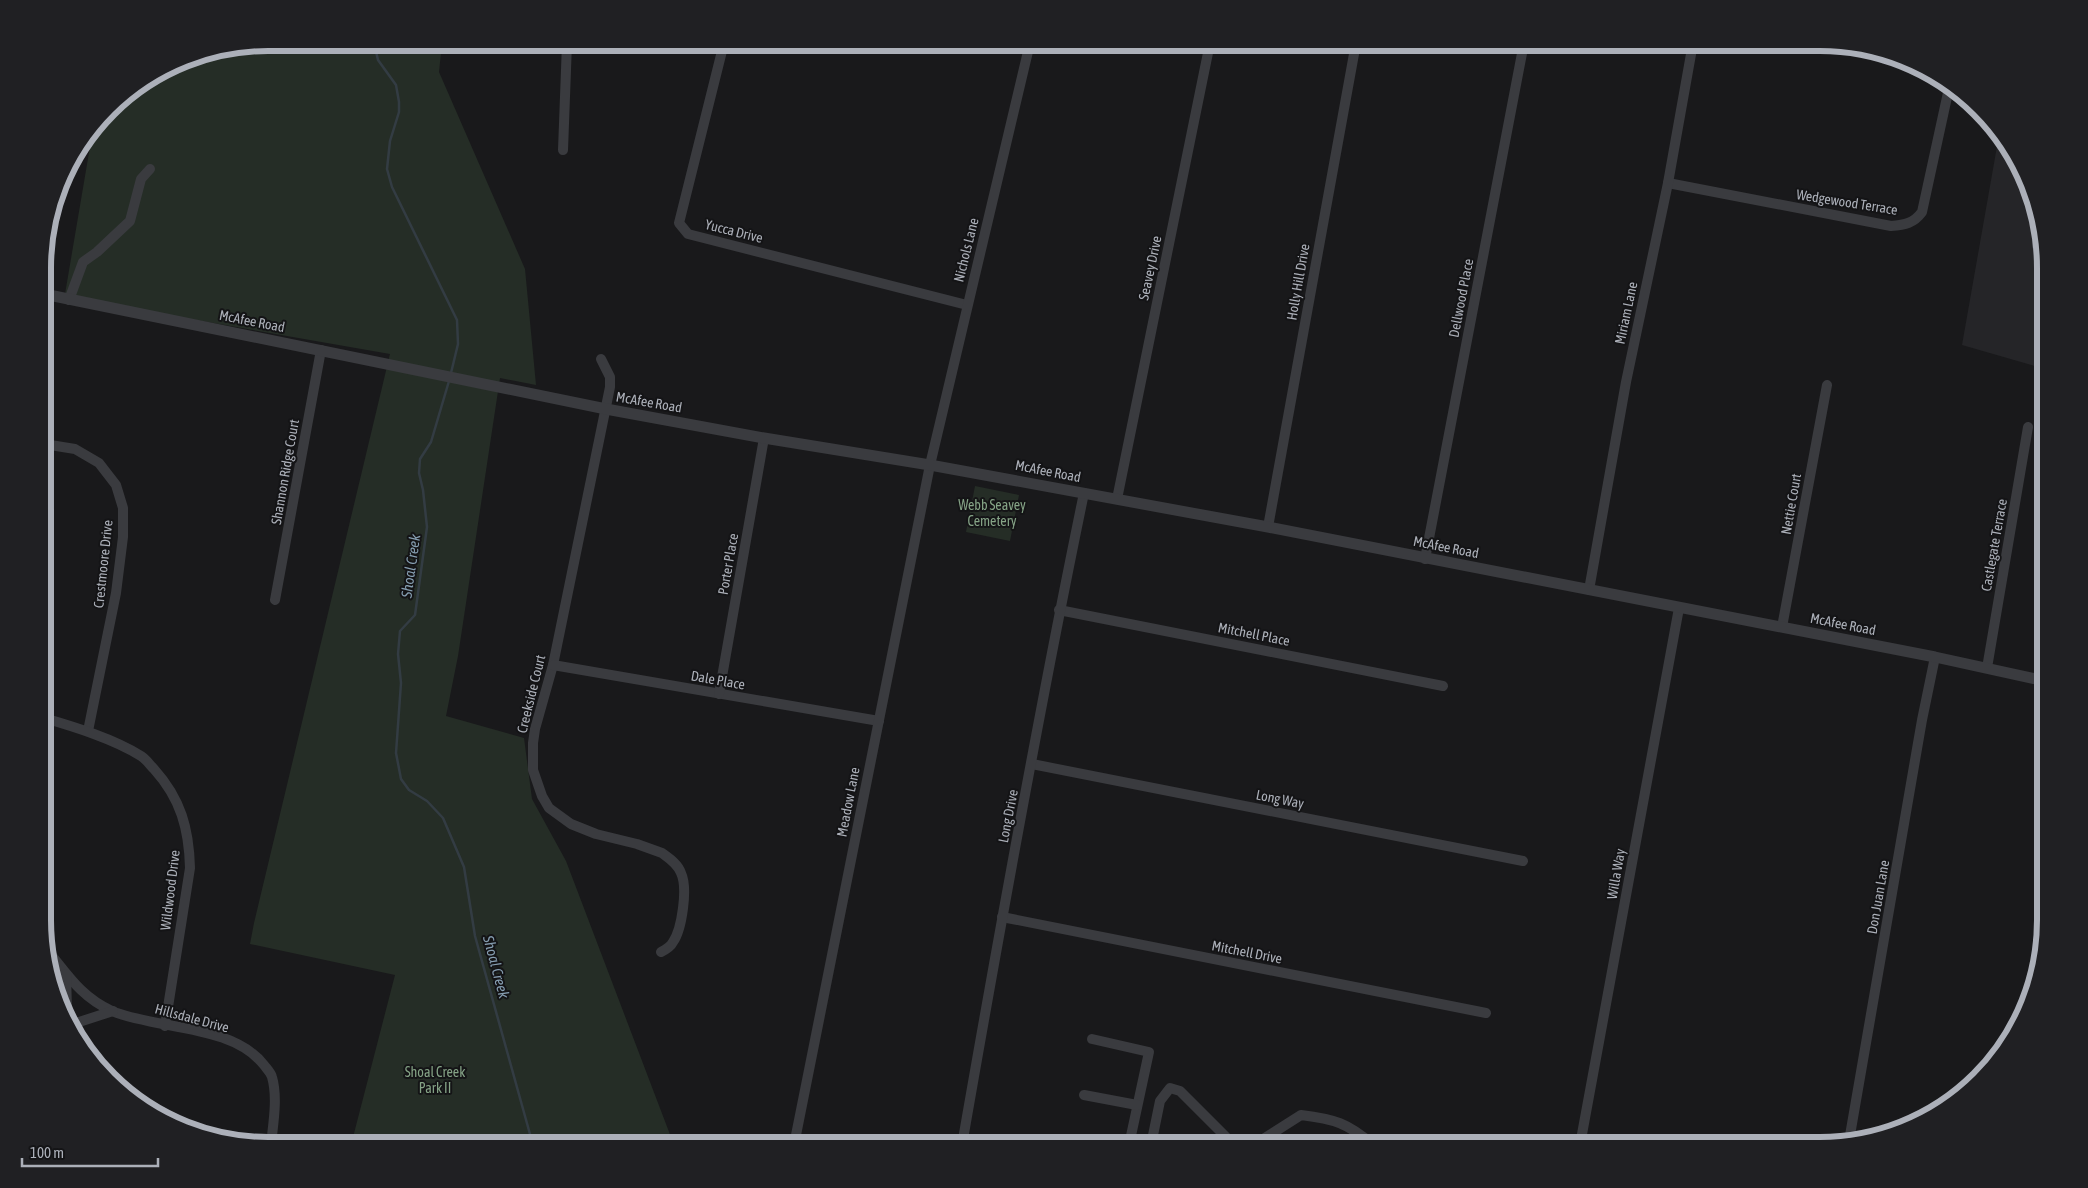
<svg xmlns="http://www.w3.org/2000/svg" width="2088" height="1188" font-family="'Asap Condensed',sans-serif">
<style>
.built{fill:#252528}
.green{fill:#252d26}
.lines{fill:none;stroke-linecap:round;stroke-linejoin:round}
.stream{stroke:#333c43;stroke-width:2.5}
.minor{stroke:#3a3b3f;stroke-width:10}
.tertiary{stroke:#3a3b3f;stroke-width:11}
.labels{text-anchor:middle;stroke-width:4;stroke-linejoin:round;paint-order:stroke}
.street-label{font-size:14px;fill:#acb0b9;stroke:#141416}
.park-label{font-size:14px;fill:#85a386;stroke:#141416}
.water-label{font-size:15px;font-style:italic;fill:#869eb1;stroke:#141416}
.rim{fill:none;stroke:#acb0b9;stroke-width:6}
</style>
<rect width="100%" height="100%" fill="#19191b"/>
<polygon class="built" points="1999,135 2008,143 2034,196 2045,253 2045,369 1962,345"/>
<g class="green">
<polygon points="268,43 442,43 439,72 525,269 536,385 500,378 458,656 446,716 524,738 532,799 566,861 674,1145 351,1145 395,975 250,944 254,923 390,354 179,317 65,294 92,135 119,99 182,60"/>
<polygon points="975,486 1019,495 1010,541 966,532"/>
</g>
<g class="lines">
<g class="stream">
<polyline points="374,43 378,60 396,85 399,102 399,112 390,141 387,169 392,187 457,320 458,344 451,373"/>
<polyline points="449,381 431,442 420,459 419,473 423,490 427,527 415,615 400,631 398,654 401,683 396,753 401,779 409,790 427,801 443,818 464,867 475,936 533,1145"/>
</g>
<g class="minor">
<polyline points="724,43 679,223 688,234 967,305"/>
<polyline points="1674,43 1693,46"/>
<polyline points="563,150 567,43"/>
<path d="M1668,183L1891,226C1905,225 1914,223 1922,212L1949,88"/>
<polyline points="69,300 83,262 97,252 130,221 141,179 150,169"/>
<path d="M601,359L610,377V387L553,665L535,729L533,743V770L542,796L549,808L571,824L596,834L637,844L662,853C669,858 678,864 681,873C688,888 682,929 673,942C671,946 665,950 661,952"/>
<polyline points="44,444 75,449 99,463 116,485 123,508 123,537 116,593 88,731"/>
<polyline points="1117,499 1210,43"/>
<polyline points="1268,527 1356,43"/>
<polyline points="1425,559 1524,43"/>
<polyline points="1589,590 1626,382 1668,183 1693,43"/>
<polyline points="275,600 321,350"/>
<polyline points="1059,610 1443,686"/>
<polyline points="1782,627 1827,385"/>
<polyline points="553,665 879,721"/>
<polyline points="1987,668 2028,427"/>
<polyline points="719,694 764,438"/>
<path d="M44,718C75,727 114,739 141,756C146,759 150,765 154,769C181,799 189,829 190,868L165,1026"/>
<polyline points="1032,764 1523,861"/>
<polyline points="1002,917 1486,1013"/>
<path d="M44,946C66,972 80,997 112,1011C158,1030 232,1024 264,1065C267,1069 271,1073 272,1077C278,1098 273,1124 271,1145"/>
<polyline points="66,974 67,1010"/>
<polyline points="73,1026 76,1023 113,1011"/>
<polyline points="1092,1039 1149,1052 1129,1145"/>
<polyline points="1084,1095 1137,1105"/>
<polyline points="1849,1141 1922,720 1935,657"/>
<polyline points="794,1145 930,465 1030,43"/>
<path d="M962,1145C1000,927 1039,710 1084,493"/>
<polyline points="1151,1145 1160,1101 1170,1088 1180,1091 1228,1139 1240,1145"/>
<path d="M1244,1145L1257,1143L1301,1115C1334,1119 1348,1123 1373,1145"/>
<polyline points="1580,1145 1679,608"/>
</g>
<polyline class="tertiary" points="44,294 606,409 764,438 930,465 1268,527 1935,657 2045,681"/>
</g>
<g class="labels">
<g class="street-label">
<text transform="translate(1847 202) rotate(9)" y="5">Wedgewood Terrace</text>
<text transform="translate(734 231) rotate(14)" y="5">Yucca Drive</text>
<text transform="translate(966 250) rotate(-76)" y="5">Nichols Lane</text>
<text transform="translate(1150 268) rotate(-78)" y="5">Seavey Drive</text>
<text transform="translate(1298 282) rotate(-80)" y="5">Holly Hill Drive</text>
<text transform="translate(1461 298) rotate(-79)" y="5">Dellwood Place</text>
<text transform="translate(1626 313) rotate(-78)" y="5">Miriam Lane</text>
<text transform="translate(252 321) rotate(11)" y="5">McAfee Road</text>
<text transform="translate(649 402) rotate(10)" y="5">McAfee Road</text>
<text transform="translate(1048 471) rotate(11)" y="5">McAfee Road</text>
<text transform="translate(285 472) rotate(-80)" y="5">Shannon Ridge Court</text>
<text transform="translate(1791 504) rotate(-80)" y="5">Nettie Court</text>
<text transform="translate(1994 545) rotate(-80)" y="5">Castlegate Terrace</text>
<text transform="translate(1446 547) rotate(11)" y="5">McAfee Road</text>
<text transform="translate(103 564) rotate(-84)" y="5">Crestmoore Drive</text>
<text transform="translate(728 564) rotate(-80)" y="5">Porter Place</text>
<text transform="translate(1843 624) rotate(11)" y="5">McAfee Road</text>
<text transform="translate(1254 634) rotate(11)" y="5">Mitchell Place</text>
<text transform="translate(718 680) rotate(10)" y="5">Dale Place</text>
<text transform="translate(531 694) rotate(-76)" y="5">Creekside Court</text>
<text transform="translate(1280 799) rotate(11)" y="5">Long Way</text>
<text transform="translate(848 802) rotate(-79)" y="5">Meadow Lane</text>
<text transform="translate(1008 816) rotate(-79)" y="5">Long Drive</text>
<text transform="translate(1616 874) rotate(-80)" y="5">Willa Way</text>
<text transform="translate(170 890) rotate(-83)" y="5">Wildwood Drive</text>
<text transform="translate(1878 897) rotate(-80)" y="5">Don Juan Lane</text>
<text transform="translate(1247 952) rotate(11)" y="5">Mitchell Drive</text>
<text transform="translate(192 1018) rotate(15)" y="5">Hillsdale Drive</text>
</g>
<g class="park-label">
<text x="992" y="510">Webb Seavey<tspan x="992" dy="16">Cemetery</tspan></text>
<text x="435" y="1077">Shoal Creek<tspan x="435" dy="16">Park II</tspan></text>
</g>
<g class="water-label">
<text transform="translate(411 566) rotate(-82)" y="5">Shoal Creek</text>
<text transform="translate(496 967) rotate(75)" y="5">Shoal Creek</text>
</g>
</g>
<path d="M0 0H2088V1188H0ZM268 51H1820A217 217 0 0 1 2037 268V920A217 217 0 0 1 1820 1137H268A217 217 0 0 1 51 920V268A217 217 0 0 1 268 51Z" fill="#202023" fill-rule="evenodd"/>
<path class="rim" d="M268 51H1820A217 217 0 0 1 2037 268V920A217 217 0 0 1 1820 1137H268A217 217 0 0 1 51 920V268A217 217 0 0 1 268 51Z"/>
<path d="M22 1158v8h136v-8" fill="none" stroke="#acb0b9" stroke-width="2.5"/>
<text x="30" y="1158" font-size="15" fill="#acb0b9" stroke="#141416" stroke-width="4" paint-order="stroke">100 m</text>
</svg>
